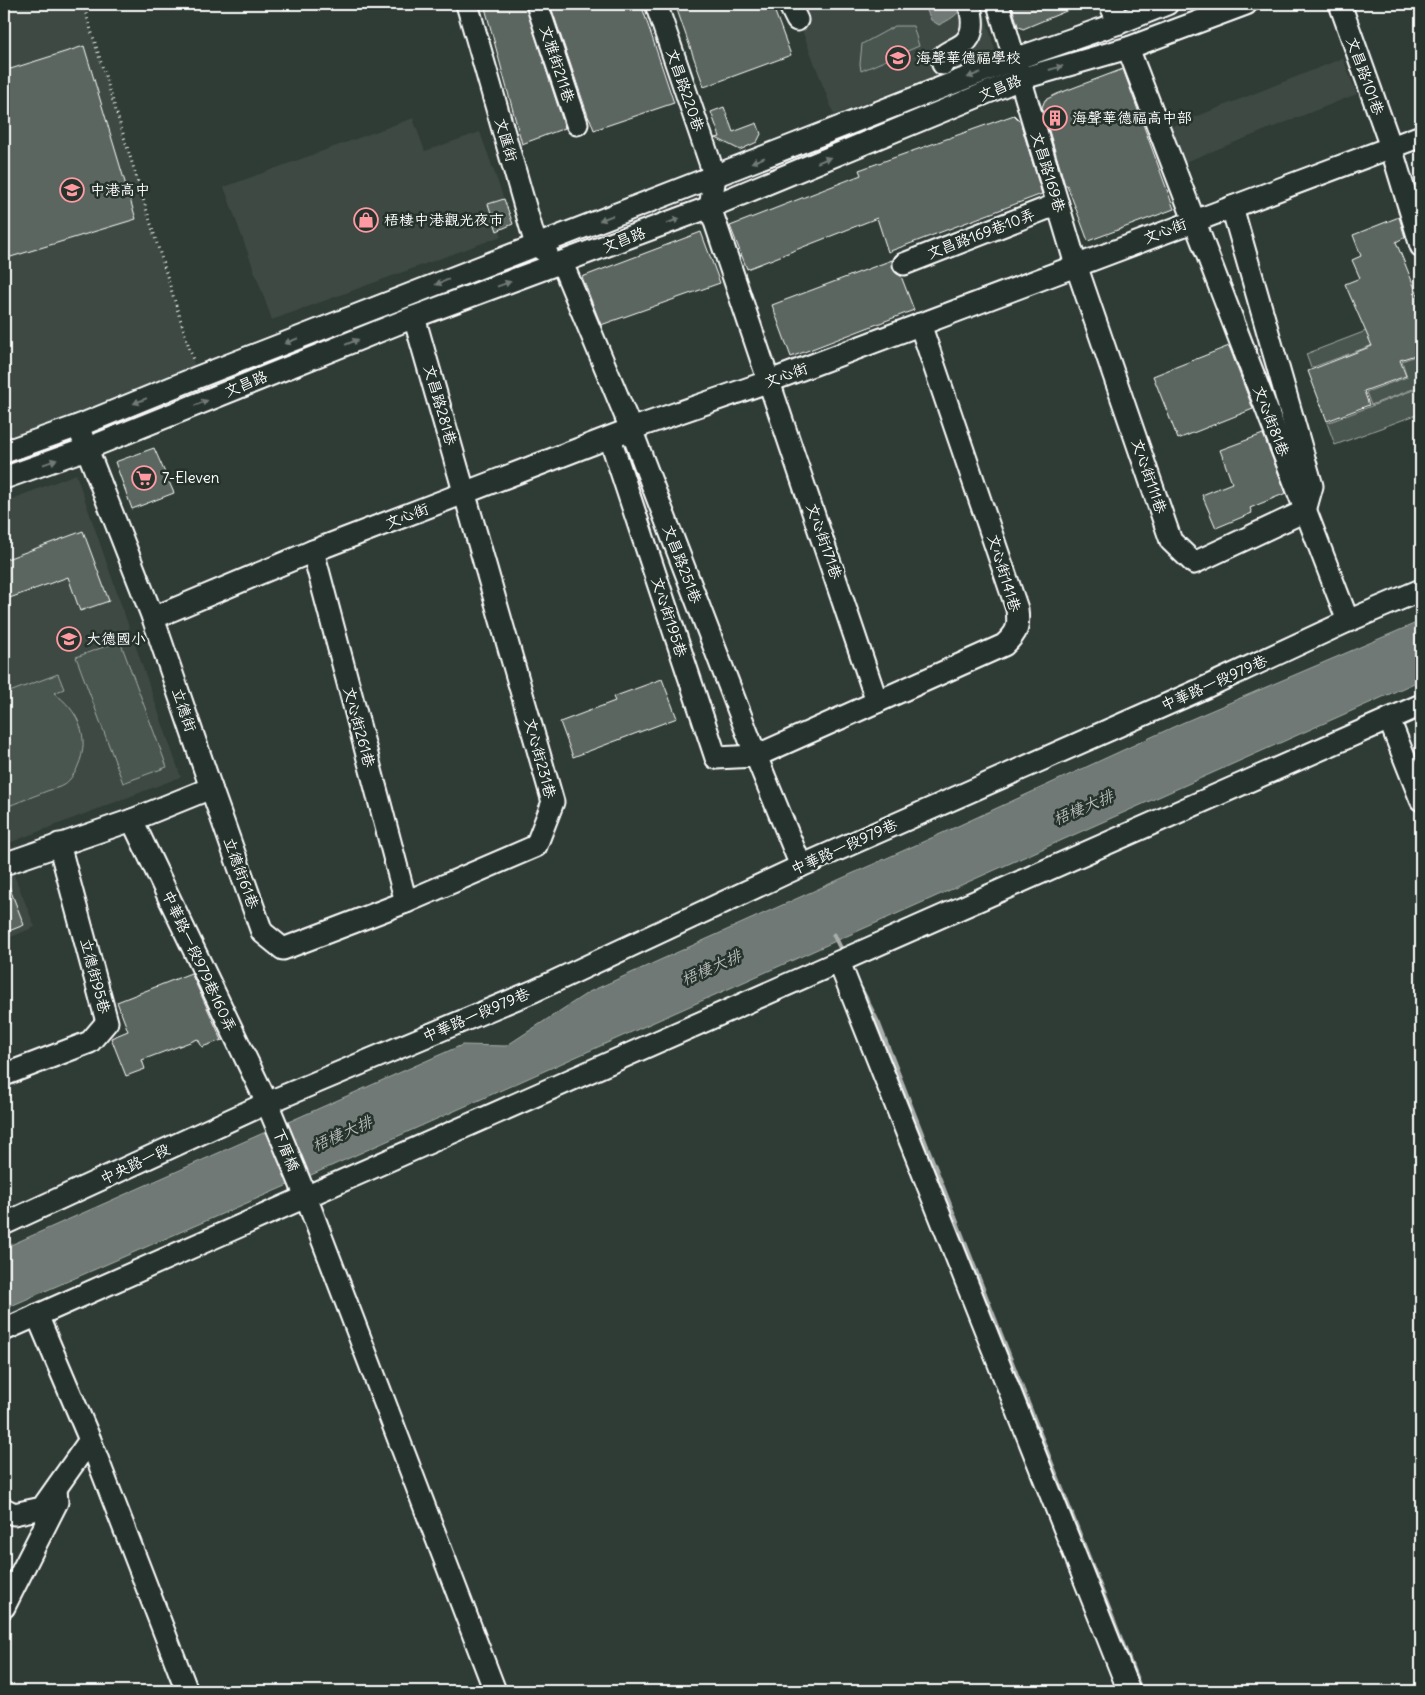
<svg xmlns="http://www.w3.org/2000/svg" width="1425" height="1695" font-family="Delius,'LXGW WenKai TC',sans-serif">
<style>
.built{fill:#3c4842}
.green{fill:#4a544f;stroke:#a4aaa7}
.water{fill:#707975;stroke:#a9afac}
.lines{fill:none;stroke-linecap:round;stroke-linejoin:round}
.stream{stroke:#a9afac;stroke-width:5}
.building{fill:#5b6661;stroke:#fff}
.minor-casing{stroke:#fff;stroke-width:25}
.path{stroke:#fff;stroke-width:3;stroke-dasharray:1 4;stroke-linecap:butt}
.minor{stroke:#26332d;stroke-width:21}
.oneway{fill:#727a76}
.labels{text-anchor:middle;stroke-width:5;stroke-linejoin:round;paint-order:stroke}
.poi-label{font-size:15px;fill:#fff;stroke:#26332d;text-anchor:start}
.street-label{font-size:15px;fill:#fff;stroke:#26332d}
.water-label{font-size:16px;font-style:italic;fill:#b8bcba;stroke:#26332d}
</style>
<rect width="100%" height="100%" fill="#2f3b35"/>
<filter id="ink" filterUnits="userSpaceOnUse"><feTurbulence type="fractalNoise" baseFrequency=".02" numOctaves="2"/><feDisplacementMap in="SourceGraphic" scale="10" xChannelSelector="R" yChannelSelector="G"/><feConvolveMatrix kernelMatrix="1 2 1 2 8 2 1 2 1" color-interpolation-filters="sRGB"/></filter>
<g filter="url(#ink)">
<g class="built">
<polygon points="4,4 83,4 198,377 4,445"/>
<polygon points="792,4 982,4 996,53 834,115"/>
<polygon points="1343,58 1357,94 1178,165 1165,129"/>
<polygon points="413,118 425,151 480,132 504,199 491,205 502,236 272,320 224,187"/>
<polygon points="76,474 181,777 4,845 4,502"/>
<polygon points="13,872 35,927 4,940 4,876"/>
</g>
<g class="green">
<polygon points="895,26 913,26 919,46 861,71 860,64 862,44"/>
<polygon points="1421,310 1421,327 1311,368 1306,354"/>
<polygon points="1418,355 1421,356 1421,386 1371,405 1366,392 1407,377 1402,361"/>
<polygon points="1421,387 1421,413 1335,445 1327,423"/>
<polygon points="120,641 167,767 123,783 76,657"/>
<path d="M58,674L64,689L54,693C78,710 91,737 78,766C76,772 70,780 65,784C60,788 52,789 47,791C32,797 18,802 4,808V694Z"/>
</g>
<g class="water">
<path d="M931,4H962L963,6C957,16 949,20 939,25L931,20L927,11Z"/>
<polygon points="1421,621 1421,680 311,1175 4,1309 4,1248 462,1045 506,1046 589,992 947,831 1182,723"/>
</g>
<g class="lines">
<g class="stream">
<polyline points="834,935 844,955"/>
<polyline points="861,989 878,1023 1141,1691"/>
</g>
</g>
<g class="building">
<polygon points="484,4 525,4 565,128 522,144"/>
<polygon points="550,4 641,4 674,103 594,130 590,119 589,119"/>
<polygon points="675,4 772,4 791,55 704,87"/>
<polygon points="1011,4 1083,4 1023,29 1018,26"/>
<polygon points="84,46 136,219 4,259 4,71"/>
<polygon points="1123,69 1174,209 1088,241 1067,185 1065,185 1042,107 1045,100 1057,94"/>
<polygon points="724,107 733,132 757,123 761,134 757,142 740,150 716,138 720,137 711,112"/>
<polygon points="1014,115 1020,121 1042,194 888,252 877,218 747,269 730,226 861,175 859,170"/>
<polygon points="504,199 513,224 497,231 488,204"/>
<polygon points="1399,217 1405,237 1396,242 1421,303 1421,353 1400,360 1406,376 1364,391 1369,405 1327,421 1308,371 1372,346 1345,284 1360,278 1352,260 1361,256 1353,235"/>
<polygon points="701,232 720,283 601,325 582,277"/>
<polygon points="892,260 893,269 896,273 901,276 914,310 791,357 772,305"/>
<polygon points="1229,346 1253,409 1178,439 1153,376"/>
<polygon points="1263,434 1286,493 1250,508 1252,513 1216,528 1202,495 1232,483 1220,450"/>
<polygon points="154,448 174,493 132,509 115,462"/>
<polygon points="83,531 109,601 80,611 68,577 4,600 4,560"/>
<polygon points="662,679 677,718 573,757 560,722 615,701 613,697"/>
<polygon points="4,876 5,876 24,925 4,933"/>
<polygon points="191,973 222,1040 202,1047 198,1039 142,1060 145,1069 126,1076 111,1038 128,1031 117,1002"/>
</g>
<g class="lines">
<g class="minor-casing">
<g id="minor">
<polyline points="467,4 536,245 547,253"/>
<polyline points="537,4 577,124"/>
<polyline points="656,4 715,177 710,207 877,702"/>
<polyline points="789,4 797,20"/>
<polyline points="998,4 1076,265 1171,541 1194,563 1305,511 1312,486 1232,207"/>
<polyline points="1110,4 1119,23"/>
<polyline points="1340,4 1391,147 1421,246"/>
<polyline points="1128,48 1348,621"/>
<path d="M943,64V56C949,51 956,49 963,44C976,34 973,17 969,4"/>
<polyline points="562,263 631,429 756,756 801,866"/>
<polyline points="904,264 1058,204"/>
<polyline points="78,426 153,618 211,788 262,932 283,949 406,902 536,846 553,802 414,317"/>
<path d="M610,438L716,758L756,756L1004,645C1018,632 1019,627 1017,609L920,324"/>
<polyline points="4,452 78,426 198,377 1015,59 1119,23 1167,4"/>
<polyline points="4,478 86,449 414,317 710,207 1020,79 1128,48 1246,4"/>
<polyline points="313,551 406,902"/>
<polyline points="153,618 313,551 631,429 770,381 1421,136"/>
<polyline points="1389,719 1421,800"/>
<polyline points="132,820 267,1103 306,1197 495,1691"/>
<polyline points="4,864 132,820 211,788"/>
<polyline points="839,962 1129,1691"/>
<polyline points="4,1075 90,1042 107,1022 59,844"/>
<polyline points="4,1224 267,1103 534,991 801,866 1204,688 1348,621 1421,590"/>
<polyline points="37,1315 90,1440 187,1691"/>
<polyline points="4,1330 1421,705"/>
<polyline points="4,1509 14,1514 42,1508 90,1440"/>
<polyline points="4,1607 57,1502 56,1489"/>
</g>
</g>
<polyline class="path" points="83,4 193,360"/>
<use href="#minor" class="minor"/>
</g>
<defs><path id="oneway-solid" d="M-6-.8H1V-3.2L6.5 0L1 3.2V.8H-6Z" transform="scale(1.25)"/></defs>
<g class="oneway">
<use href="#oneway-solid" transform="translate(1056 68) rotate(-16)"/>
<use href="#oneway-solid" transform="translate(974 75) rotate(158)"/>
<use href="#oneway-solid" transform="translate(758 160) rotate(159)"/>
<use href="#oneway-solid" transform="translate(824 160) rotate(-22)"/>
<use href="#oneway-solid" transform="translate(606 218) rotate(159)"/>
<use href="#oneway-solid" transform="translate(673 221) rotate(-21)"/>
<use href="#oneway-solid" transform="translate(442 282) rotate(159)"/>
<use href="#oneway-solid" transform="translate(504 284) rotate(-20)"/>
<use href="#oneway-solid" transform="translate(291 341) rotate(159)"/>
<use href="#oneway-solid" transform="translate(352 342) rotate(-22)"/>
<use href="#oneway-solid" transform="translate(140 401) rotate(158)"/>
<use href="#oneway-solid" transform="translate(201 403) rotate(-22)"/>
<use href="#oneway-solid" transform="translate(50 462) rotate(-20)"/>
</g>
</g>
<defs>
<g id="school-ring" transform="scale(1.25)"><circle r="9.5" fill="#26332d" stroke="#ff9aa2" stroke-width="1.5"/><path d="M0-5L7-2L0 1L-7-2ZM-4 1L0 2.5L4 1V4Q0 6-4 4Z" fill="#ff9aa2"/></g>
<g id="building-ring" transform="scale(1.25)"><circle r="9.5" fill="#26332d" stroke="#ff9aa2" stroke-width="1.5"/><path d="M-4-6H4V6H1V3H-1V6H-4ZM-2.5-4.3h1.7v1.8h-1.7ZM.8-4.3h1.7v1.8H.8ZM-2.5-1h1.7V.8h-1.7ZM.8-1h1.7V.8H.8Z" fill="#ff9aa2"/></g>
<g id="shop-ring" transform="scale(1.25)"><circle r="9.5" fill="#26332d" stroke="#ff9aa2" stroke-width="1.5"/><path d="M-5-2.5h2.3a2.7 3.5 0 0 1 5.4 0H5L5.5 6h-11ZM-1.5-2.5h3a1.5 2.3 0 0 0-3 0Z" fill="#ff9aa2"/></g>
<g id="supermarket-ring" transform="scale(1.25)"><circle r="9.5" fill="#26332d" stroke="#ff9aa2" stroke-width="1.5"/><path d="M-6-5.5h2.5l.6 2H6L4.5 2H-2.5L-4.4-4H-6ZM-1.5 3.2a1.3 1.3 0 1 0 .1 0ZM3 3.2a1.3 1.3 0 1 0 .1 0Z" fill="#ff9aa2"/></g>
</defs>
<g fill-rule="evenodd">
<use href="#school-ring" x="898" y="58"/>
<use href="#building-ring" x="1055" y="118"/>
<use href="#school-ring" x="72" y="190"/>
<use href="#shop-ring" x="366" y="220"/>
<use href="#supermarket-ring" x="144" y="478"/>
<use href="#school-ring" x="69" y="639"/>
</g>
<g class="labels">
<g class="poi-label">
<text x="916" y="63">海聲華德福學校</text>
<text x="1072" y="123">海聲華德福高中部</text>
<text x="90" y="195">中港高中</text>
<text x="384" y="225">梧棲中港觀光夜市</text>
<text x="162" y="483">7-Eleven</text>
<text x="86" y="644">大德國小</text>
</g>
<g class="street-label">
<text transform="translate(557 64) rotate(72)" y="5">文雅街211巷</text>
<text transform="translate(1365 76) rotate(70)" y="5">文昌路101巷</text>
<text transform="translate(1000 88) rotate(-22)" y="5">文昌路</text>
<text transform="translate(685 90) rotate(71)" y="5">文昌路220巷</text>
<text transform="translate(506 140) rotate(74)" y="5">文匯街</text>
<text transform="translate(1048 172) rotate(73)" y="5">文昌路169巷</text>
<text transform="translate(1165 231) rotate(-21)" y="5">文心街</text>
<text transform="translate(981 234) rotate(-21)" y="5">文昌路169巷10弄</text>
<text transform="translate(624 240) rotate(-21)" y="5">文昌路</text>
<text transform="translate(786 375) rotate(-20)" y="5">文心街</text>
<text transform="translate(246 384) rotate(-22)" y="5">文昌路</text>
<text transform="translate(440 405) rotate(74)" y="5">文昌路281巷</text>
<text transform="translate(1271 421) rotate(69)" y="5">文心街81巷</text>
<text transform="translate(1149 476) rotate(71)" y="5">文心街111巷</text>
<text transform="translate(407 516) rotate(-21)" y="5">文心街</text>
<text transform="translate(824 541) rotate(71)" y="5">文心街171巷</text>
<text transform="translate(682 564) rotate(69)" y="5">文昌路251巷</text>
<text transform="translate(1004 573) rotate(73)" y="5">文心街141巷</text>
<text transform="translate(669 617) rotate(72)" y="5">文心街195巷</text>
<text transform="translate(1214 683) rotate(-24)" y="5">中華路一段979巷</text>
<text transform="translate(184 710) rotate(71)" y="5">立德街</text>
<text transform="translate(359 727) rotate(75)" y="5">文心街261巷</text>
<text transform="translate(540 758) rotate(75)" y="5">文心街231巷</text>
<text transform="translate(844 847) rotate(-24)" y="5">中華路一段979巷</text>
<text transform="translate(241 873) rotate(70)" y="5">立德街61巷</text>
<text transform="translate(199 961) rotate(65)" y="5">中華路一段979巷160弄</text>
<text transform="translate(95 976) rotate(75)" y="5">立德街95巷</text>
<text transform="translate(476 1015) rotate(-23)" y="5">中華路一段979巷</text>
<text transform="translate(286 1150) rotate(68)" y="5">下厝橋</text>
<text transform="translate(135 1164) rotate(-25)" y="5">中央路一段</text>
</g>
<g class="water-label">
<text transform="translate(1083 807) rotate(-23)" y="6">梧棲大排</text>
<text transform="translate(711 967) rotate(-24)" y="6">梧棲大排</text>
<text transform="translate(342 1133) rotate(-24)" y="6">梧棲大排</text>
</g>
</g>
<rect width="1425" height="1695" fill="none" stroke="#26332d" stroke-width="20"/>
<rect x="10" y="10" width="1405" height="1675" fill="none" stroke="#fff" stroke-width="2" filter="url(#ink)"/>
</svg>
